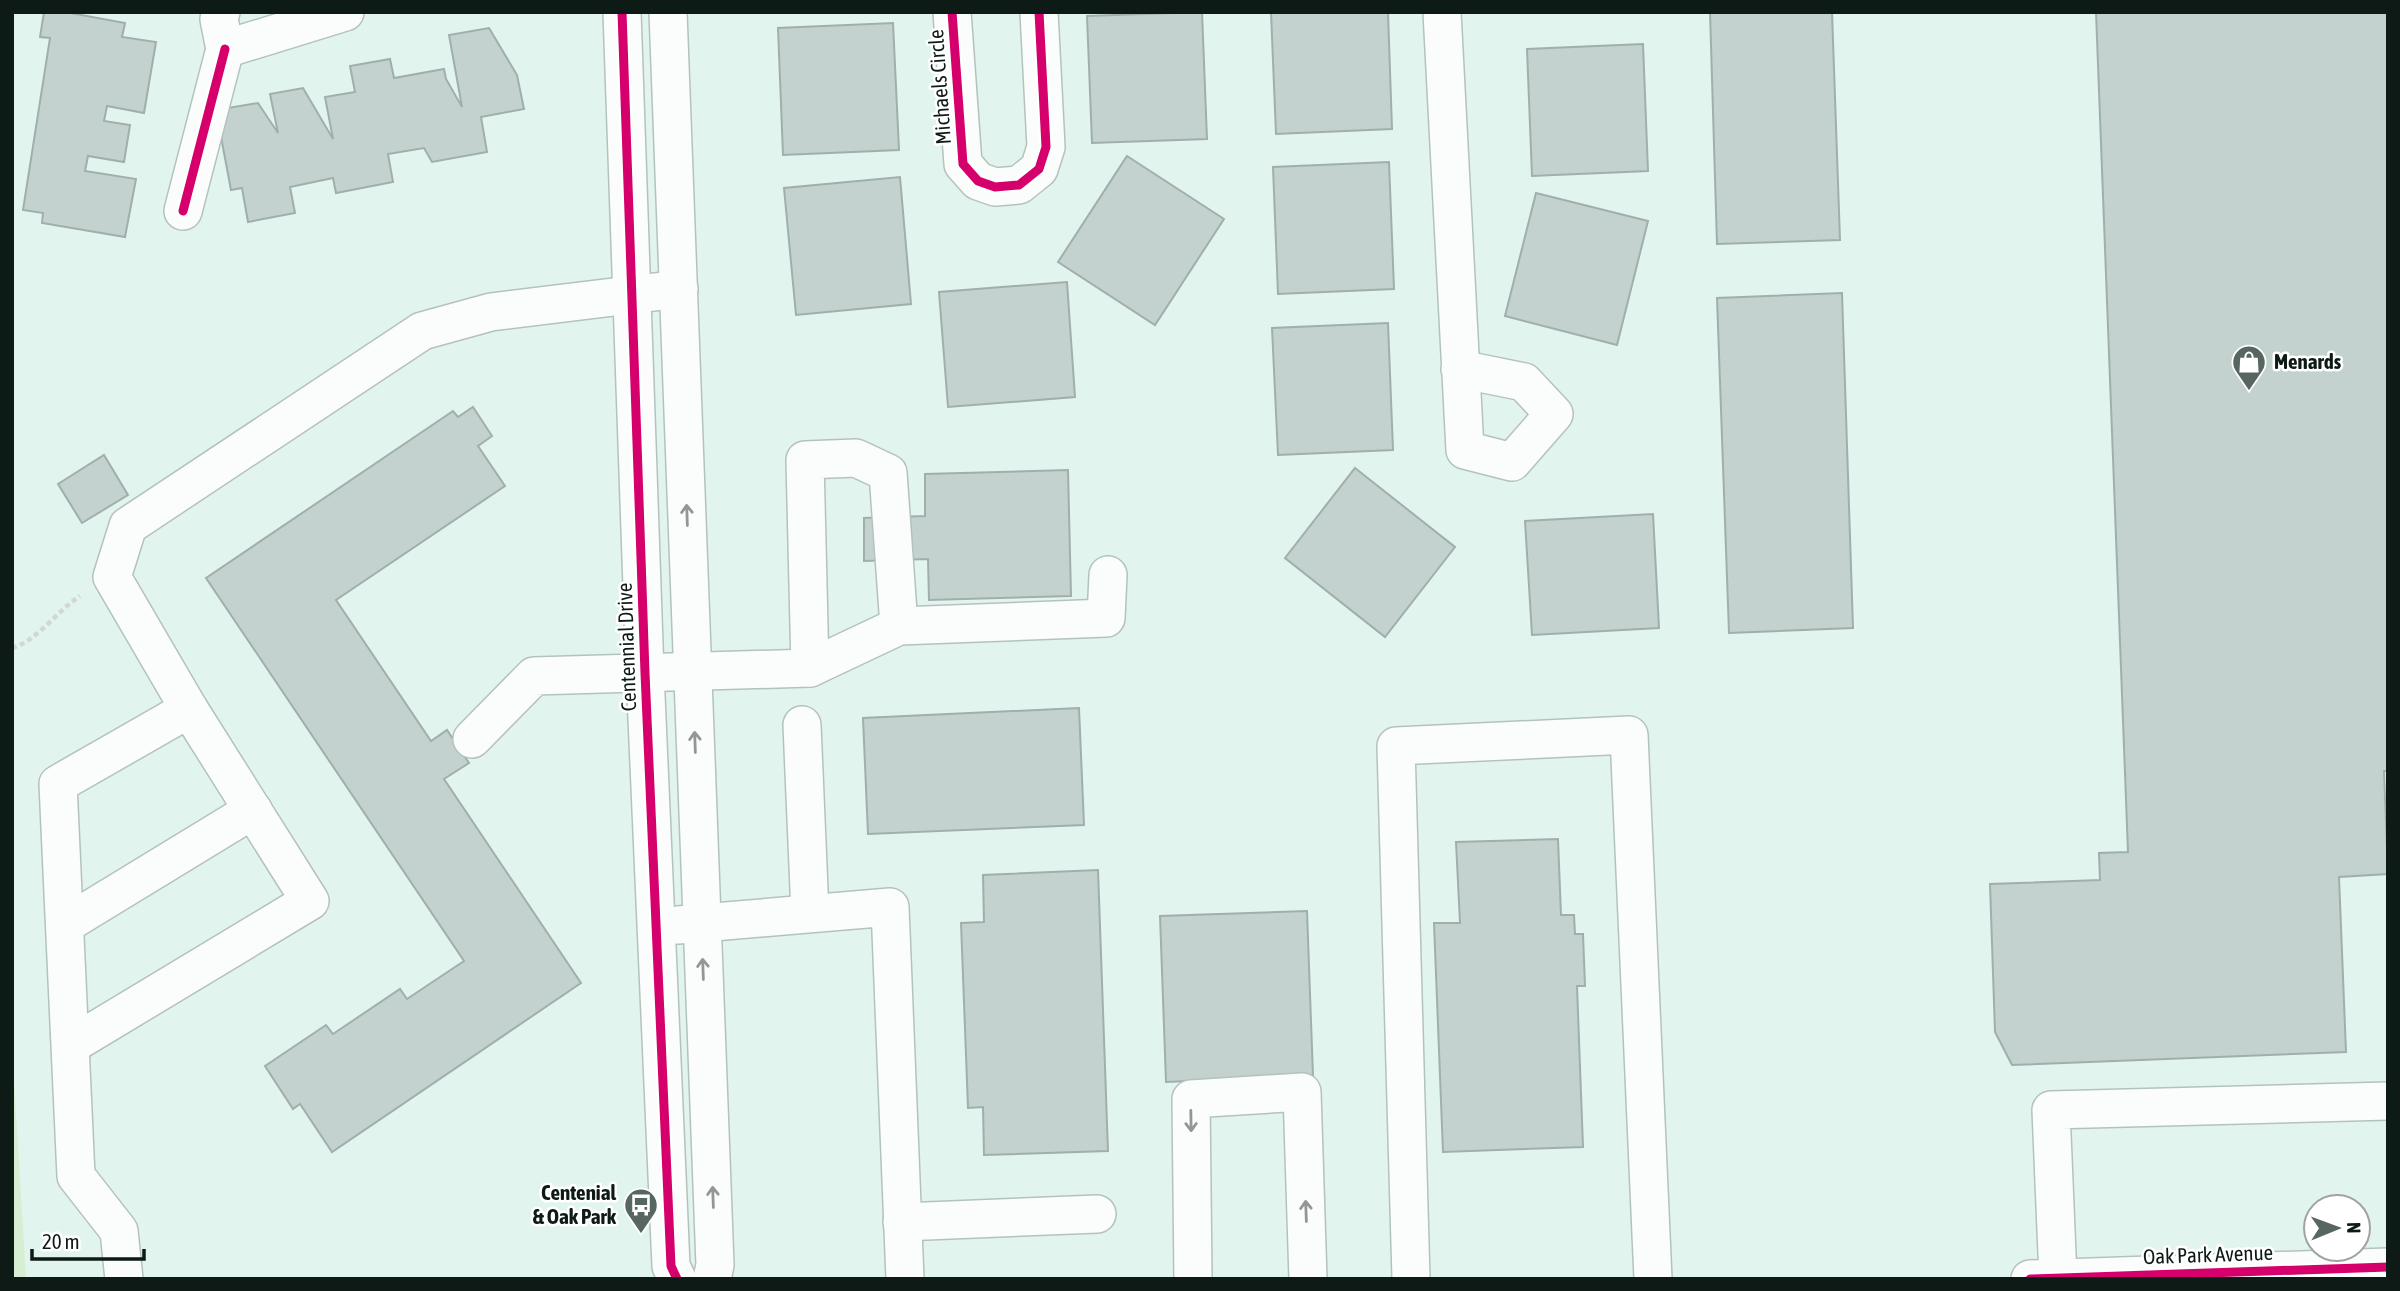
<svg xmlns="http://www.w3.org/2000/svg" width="2400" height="1291" font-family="'Asap Condensed',sans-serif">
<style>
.green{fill:#d6eed1}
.building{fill:#c3d2cf;stroke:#a0afac;stroke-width:2}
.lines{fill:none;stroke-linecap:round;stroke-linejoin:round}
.minor-casing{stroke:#b4c2be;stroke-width:40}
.path{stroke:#d2d7d5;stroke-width:4.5;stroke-dasharray:5 3.5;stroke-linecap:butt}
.minor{stroke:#fbfdfc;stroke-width:37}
.cycleway-casing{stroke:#fff;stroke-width:13}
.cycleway{stroke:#d6006c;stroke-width:9}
.oneway{stroke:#909794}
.labels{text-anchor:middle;stroke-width:5;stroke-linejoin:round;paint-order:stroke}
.street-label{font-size:21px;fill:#0e1a16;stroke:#fff}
.poi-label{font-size:21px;font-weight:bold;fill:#0e1a16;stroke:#fff;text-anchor:start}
</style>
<rect width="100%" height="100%" fill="#e2f4ee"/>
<polygon class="green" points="12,1047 26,1279 12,1279"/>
<g class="building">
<polygon points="44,12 65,12 125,23 122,37 156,42 144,113 107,106 104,121 130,125 124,162 88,156 85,171 136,179 125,237 42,223 43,213 23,210 50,38 40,37"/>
<polygon points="1202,12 1207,139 1092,143 1087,16"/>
<polygon points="1271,12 1388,12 1392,129 1276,134"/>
<polygon points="1710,12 1832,12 1840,240 1717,244"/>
<polygon points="2096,12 2388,12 2388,771 2384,771 2388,874 2339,877 2346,1052 2012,1065 1995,1032 1990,884 2100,880 2099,853 2128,852"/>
<polygon points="893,23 899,150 783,155 778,28"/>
<polygon points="489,28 517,75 524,109 481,117 487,152 432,162 424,148 388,154 393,182 336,193 333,178 290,187 295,213 248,222 242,188 231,190 216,110 258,103 278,133 270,94 303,88 333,139 325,97 355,92 350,66 390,59 394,78 444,69 446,79 462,107 449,35"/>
<polygon points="1643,44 1648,171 1532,176 1527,49"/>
<polygon points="1127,156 1224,219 1155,325 1058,262"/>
<polygon points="1389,162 1394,289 1278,294 1273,167"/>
<polygon points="900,177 911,304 796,315 784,188"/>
<polygon points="1536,193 1648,221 1617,345 1505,316"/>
<polygon points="1067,282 1075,397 948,407 939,292"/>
<polygon points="1842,293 1853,628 1729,633 1717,298"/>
<polygon points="1388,323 1393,450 1278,455 1272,328"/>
<polygon points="473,407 492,436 478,446 505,486 336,600 431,741 447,730 469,763 444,779 581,983 332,1152 300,1104 293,1109 265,1066 326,1025 333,1034 400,989 407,999 464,961 206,578 453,411 458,417"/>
<polygon points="104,455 128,495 82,523 58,484"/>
<polygon points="1355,468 1455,547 1385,637 1285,558"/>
<polygon points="1068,470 1071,596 929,600 928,559 864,561 864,518 925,516 925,474"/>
<polygon points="1653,514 1659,628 1532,635 1525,521"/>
<polygon points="1079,708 1084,825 868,834 863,718"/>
<polygon points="1558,839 1561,915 1574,915 1575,934 1583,934 1585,986 1577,986 1583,1147 1443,1152 1434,923 1460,923 1456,842"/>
<polygon points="1098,870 1108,1151 984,1155 983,1107 968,1108 961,923 984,922 983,875"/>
<polygon points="1307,911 1313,1076 1166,1082 1160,916"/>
</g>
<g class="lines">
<g class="minor-casing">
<g id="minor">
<polyline points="221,12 219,19 225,49 345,12"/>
<polyline points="622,12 645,673 671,1266 677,1279"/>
<polyline points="668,12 715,1265 712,1279"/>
<polyline points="952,12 963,164 978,181 995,187 1019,185 1039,169 1046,147 1039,12"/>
<polyline points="1442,12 1465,450 1512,462 1554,414 1524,382 1460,369"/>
<polyline points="183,211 225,49"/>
<polyline points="810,668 805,460 856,458 888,473 899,626"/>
<polyline points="802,725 810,913"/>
<polyline points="472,739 534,676 810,668 899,626 1106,618 1108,575"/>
<polyline points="66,924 253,810"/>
<polyline points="678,925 890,907 905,1279"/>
<polyline points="71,1045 310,901 189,709 112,577 128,526 422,331 491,312 679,289"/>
<polyline points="902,1222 1097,1214"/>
<polyline points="2058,1278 2051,1110 2388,1101"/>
<polyline points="124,1279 119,1231 76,1176 58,784 189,709"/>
<polyline points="1193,1279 1191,1099 1302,1092 1308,1279"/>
<polyline points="1411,1279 1396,746 1629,735 1653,1279"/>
<polyline points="2030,1279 2388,1267"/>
</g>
</g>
<path class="path" d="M12,648C37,641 57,611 80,596"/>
<use href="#minor" class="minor"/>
<g class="cycleway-casing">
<g id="cycleway">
<polyline points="622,12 645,673 671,1266 677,1279"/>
<polyline points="952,12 963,164 978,181 995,187 1019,185 1039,169 1046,147 1039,12"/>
<polyline points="183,211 225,49"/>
<polyline points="2030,1279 2388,1267"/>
</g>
</g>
<use href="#cycleway" class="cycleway"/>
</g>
<defs><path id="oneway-shaft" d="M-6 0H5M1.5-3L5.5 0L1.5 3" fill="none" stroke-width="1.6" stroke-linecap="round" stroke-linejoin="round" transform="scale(1.75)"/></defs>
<g class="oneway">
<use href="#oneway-shaft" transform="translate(687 515) rotate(-92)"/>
<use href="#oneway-shaft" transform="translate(695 742) rotate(-92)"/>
<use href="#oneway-shaft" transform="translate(703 969) rotate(-92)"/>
<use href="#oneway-shaft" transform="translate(1191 1121) rotate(89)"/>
<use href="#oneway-shaft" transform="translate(713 1197) rotate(-92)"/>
<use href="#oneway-shaft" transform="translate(1306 1211) rotate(-92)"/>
</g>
<defs>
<g id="shop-pin" transform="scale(1.75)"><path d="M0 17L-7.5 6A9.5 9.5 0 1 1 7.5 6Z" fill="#586662" stroke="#fff"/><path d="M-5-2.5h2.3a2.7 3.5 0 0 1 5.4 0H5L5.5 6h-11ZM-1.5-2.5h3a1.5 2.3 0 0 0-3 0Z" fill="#fff"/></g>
<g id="bus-pin" transform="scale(1.75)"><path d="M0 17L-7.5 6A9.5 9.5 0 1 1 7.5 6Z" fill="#586662" stroke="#fff"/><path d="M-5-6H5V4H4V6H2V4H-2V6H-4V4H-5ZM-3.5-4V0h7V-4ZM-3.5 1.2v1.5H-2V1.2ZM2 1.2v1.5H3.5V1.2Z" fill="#fff"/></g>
</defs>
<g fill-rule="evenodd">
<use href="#shop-pin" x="2249" y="362"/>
<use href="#bus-pin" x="641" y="1205"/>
</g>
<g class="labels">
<g class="street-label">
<text transform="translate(940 87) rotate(-94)" y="7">Michaels Circle</text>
<text transform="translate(627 647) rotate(-92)" y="7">Centennial Drive</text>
<text transform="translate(2208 1255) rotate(-2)" y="7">Oak Park Avenue</text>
</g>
<g class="poi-label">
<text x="2274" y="369">Menards</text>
<text x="616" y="1200" text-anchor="end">Centenial<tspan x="616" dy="24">&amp; Oak Park</tspan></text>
</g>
</g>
<rect width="2400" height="1291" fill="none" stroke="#0e1a16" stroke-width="28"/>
<g transform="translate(2337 1228) rotate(89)"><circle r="33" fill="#ffffff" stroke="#9fa3a2" stroke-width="2"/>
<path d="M0-5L12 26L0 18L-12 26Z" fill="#586662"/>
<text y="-10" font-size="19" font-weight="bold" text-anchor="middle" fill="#0e1a16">N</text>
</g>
<path d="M32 1249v10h112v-10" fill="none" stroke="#0e1a16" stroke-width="3.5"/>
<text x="42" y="1249" font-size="21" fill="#0e1a16" stroke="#ffffff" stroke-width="5" paint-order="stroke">20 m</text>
</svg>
